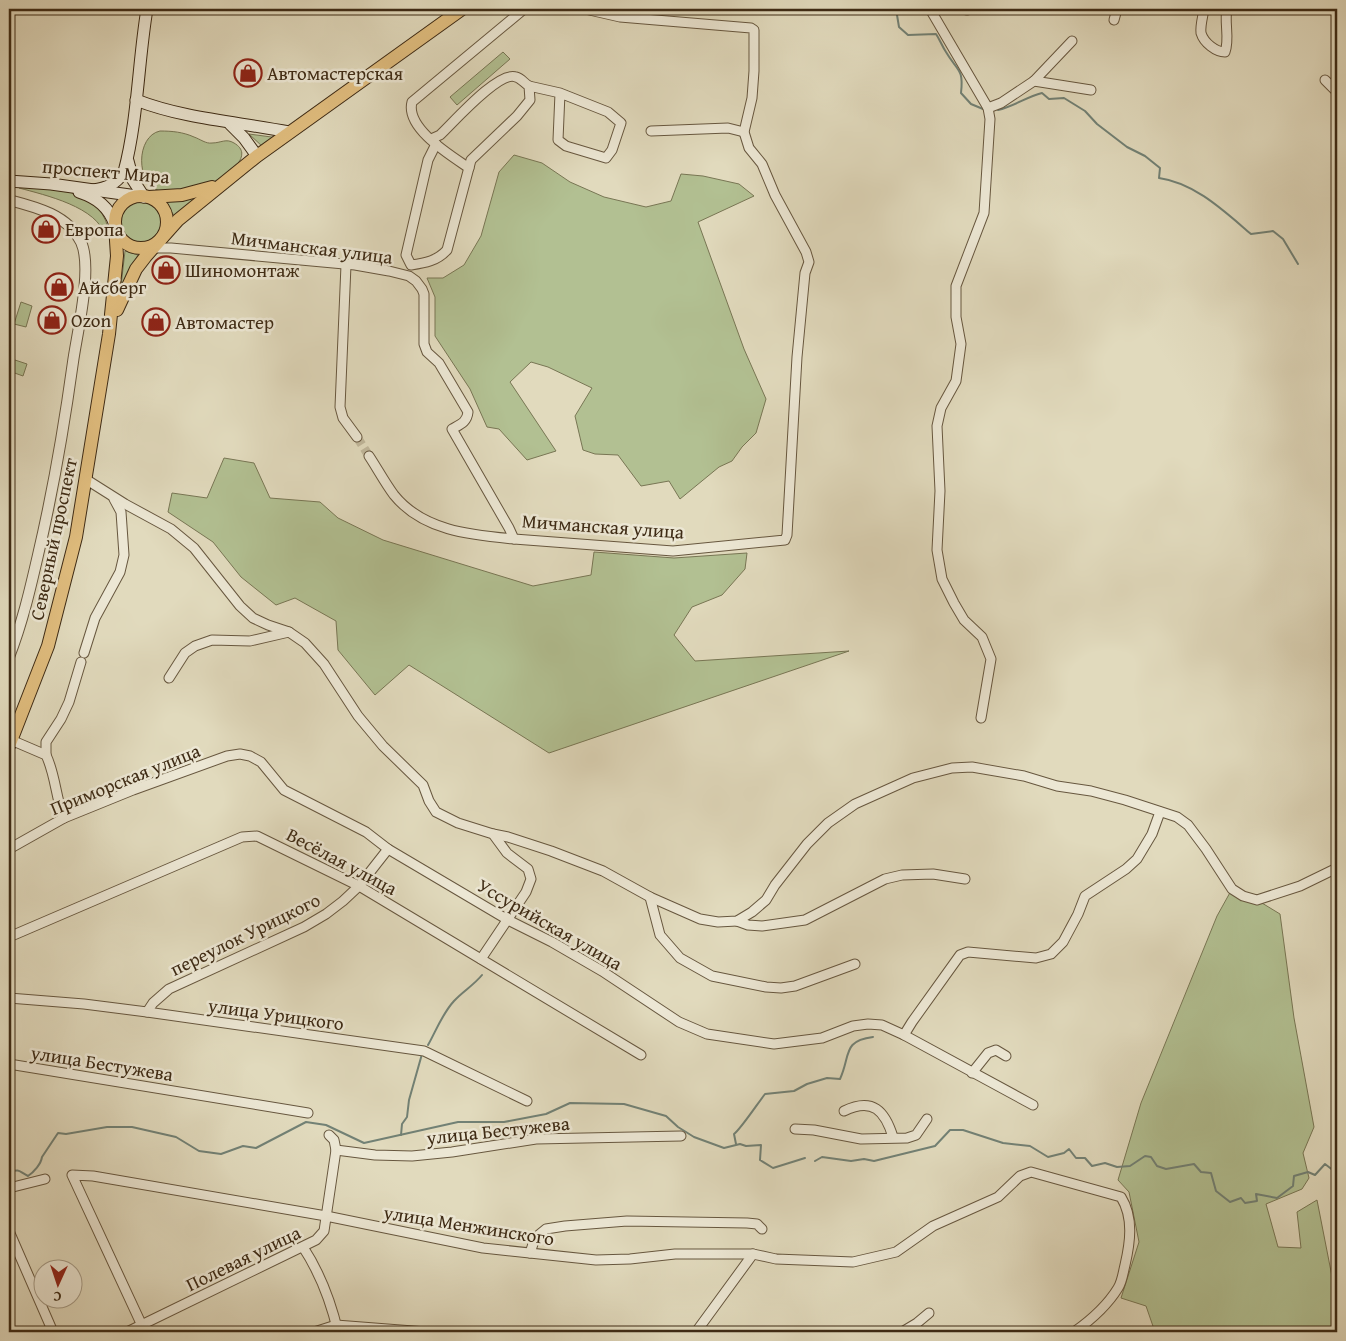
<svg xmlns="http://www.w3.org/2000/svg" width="1346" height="1341" font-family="'Gentium Book Plus',serif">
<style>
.green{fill:#b2c092;stroke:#787654}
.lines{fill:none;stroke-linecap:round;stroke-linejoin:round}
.stream{stroke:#728175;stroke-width:2}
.minor-tunnel{stroke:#c0b79b;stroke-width:9;stroke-dasharray:9 4.5;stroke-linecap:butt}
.minor-casing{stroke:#67573f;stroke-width:11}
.tertiary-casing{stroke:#67573f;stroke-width:12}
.secondary-casing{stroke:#3e2b15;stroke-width:13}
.primary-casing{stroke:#3e2b15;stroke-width:14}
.minor{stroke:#ece7d4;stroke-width:9}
.tertiary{stroke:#ece7d4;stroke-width:10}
.secondary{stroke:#ece7d4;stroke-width:11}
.primary{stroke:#e0bd7e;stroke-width:12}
.labels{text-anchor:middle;stroke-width:5;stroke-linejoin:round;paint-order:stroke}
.poi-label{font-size:19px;fill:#3e2b15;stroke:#ece7d4;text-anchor:start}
.street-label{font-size:19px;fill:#3e2b15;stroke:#ece7d4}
</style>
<rect width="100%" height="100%" fill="#e1dabd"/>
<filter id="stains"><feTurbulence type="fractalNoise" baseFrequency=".004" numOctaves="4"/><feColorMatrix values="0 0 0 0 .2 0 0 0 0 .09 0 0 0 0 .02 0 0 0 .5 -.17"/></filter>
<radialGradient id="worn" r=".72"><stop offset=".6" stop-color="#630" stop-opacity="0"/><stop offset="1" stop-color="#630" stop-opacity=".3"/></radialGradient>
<g class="green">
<polygon points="503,52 510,59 457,105 450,97"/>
<path d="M160,131C172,131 183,132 194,137C200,139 206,144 212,143C221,143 226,138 234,143C260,158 214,184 201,187C191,190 170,195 160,191C135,184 136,136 160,131Z"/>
<polygon points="249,134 279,138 264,148"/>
<polygon points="514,155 542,163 570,182 604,197 646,207 671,201 681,174 703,176 739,184 754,196 698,222 744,349 766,399 756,433 742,447 732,461 719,467 680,499 669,481 641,486 618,455 595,454 583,450 575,416 592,388 548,367 531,362 510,382 556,451 527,460 499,429 487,427 470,389 435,336 435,297 427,278 443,278 464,265 481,236 499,172"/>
<path d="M27,185C65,191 101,190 110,235L105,236C98,207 45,195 19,188Z"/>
<polygon points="199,197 174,220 173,214 165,200"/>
<circle cx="141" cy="222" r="21"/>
<polygon points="125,251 138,255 121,286"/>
<polygon points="21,302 32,306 26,327 14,324"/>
<polygon points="9,358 27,364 23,376 9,371"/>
<polygon points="224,458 254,463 270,498 320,502 338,518 383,540 533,586 591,575 594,552 674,558 747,553 745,569 722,595 692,607 674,635 695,661 849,651 549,753 409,665 375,695 338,650 336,621 295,598 276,605 241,577 213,542 168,512 172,493 207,498"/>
<polygon points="1232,889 1257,900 1280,914 1294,1018 1314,1127 1303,1153 1309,1178 1302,1189 1266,1204 1278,1247 1301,1248 1297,1212 1317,1200 1337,1302 1337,1332 1155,1332 1146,1306 1121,1298 1139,1242 1129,1192 1118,1180 1141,1103 1217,916"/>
</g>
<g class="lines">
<g class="stream">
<path d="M896,9L899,27L908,35L936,34C940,40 942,46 946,52C957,71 964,68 961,93L971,104L983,109"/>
<path d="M998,110C1015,106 1026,97 1042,93L1049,99L1064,98L1085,111L1097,124L1127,147L1145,156L1160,168L1159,178C1195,183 1224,211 1251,234L1273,231L1283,239L1298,264"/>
<path d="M428,1045C436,1031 442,1014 454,1001C462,992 474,985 482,975"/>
<polyline points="401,1135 402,1124 407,1117 409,1100 422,1054"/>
<path d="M736,1144L734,1134C740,1130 758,1103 765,1094L794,1091L807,1084L827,1078L840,1079C851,1055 842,1041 873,1037"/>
<polyline points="815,1161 822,1157 851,1161 864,1159 874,1161 935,1146 950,1130 963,1130 1003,1143 1030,1146 1048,1157 1064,1153 1069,1149 1076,1158 1085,1158 1092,1166 1105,1163 1117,1167 1130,1166 1145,1156 1151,1157 1157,1166 1166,1169 1194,1164 1201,1172 1211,1173 1216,1191 1230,1202 1241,1198 1245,1203 1257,1201 1256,1194 1277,1198 1293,1186 1294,1176 1308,1172 1315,1175 1325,1164 1334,1171 1337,1171"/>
<path d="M9,1172C21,1169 18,1171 28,1176C34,1172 41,1164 42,1157L58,1133L66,1134L107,1127H132L176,1137L199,1151L221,1154L243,1146L256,1148L306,1122L326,1125L364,1143L458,1122H504L546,1114L570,1103L624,1104L666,1116L678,1127L694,1137L724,1148L740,1144L746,1146L761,1145L760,1160L773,1168L805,1158"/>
</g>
<polyline class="minor-tunnel" points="357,437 369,456"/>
<g class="minor-casing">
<g id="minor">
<polyline points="930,9 988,108 990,119 984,213 956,286 956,317 961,344 956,381 941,408 937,426 940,491 937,550 942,579 954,603 964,620 982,637 991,659 981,718"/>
<path d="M1204,9C1203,16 1200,26 1201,33C1204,43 1216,52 1225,52C1230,38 1224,23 1227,9"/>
<polyline points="967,10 967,9"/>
<polyline points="1114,20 1117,9"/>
<polyline points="1325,80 1337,92"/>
<polyline points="1034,81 1091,90"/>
<polyline points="529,86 560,93 608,112 621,123 612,150 606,158 566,146 558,140 560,93"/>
<polyline points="988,108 1001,103 1034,81 1072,41"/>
<polyline points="651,131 728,128 744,132"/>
<path d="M431,139L440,135C453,123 499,70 516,77C521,78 525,84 529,86L530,100L517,116L471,160L447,250C437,261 425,263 411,265L406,255L428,160L436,144"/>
<path d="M469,168C450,155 405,128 412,102L524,9"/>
<path d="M141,248H171L355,265L389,271L409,276L416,281L422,289L424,294V344L427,352L439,363L468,412C467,422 461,424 452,429L509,528L514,539L673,551L785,540L787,535L797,357L805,273L809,262L806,252L775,195L762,164L749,148L744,132L752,98L754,71V30L751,28L620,17L585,9"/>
<polyline points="346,265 340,407 343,418 357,437"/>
<path d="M369,456C377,468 385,483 394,495C423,531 471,535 514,539"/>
<polyline points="87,480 125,504 171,529 194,548 240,606 253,618 268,625 289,632 305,643 324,664 358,716 383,746 423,785 429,801 436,812 458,823 493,834 507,853 528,869 531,879 526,892 481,959"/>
<polyline points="84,653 95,618 120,572 124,555 121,512 114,499"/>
<polyline points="169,678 185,653 195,646 212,640 250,641 289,632"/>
<path d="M11,740L46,755C56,776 55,796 64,818"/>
<polyline points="46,755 46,742 61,719 69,702 81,662"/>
<polyline points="493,834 508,837 551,851 603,871 650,897 700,919 718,922 737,921 752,912 766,900 775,885 807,844 828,823 855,804 913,778 952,768 972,767 1024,776 1057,786 1091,791 1125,800 1177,817 1188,825 1206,849 1232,889 1243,896 1257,900 1300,886 1337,868"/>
<polyline points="9,849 64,818 133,790 227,756 240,754 250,756 261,762 284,790 366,832 388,849 508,920 552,942 602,971 679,1022 707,1034 774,1044 822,1038 853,1026 868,1024 882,1025 904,1035 1033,1105"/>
<polyline points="650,897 660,935 680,958 712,976 766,987 781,988 795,986 855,964"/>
<polyline points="737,921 748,925 762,926 805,920 885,879 902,875 933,874 965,879"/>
<polyline points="9,937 228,843 242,837 257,836 359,886 641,1055"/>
<polyline points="9,998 84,1004 147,1012 424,1051 527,1101"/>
<polyline points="147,1012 153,1003 169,989 304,927 326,914 343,901 359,886 388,849"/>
<polyline points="904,1035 912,1022 960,955 968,952 1036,958 1051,954 1063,942 1078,914 1085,896 1126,869 1137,859 1152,834 1160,812"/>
<polyline points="9,1064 308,1113"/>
<polyline points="972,1073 988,1053 996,1050 1006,1056"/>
<path d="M844,1111C873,1097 885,1111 893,1137"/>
<polyline points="795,1129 814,1130 861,1139 907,1138 916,1135 927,1119"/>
<polyline points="329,1135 334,1140 336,1150 375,1155 412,1156 452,1152 536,1139 681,1136"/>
<polyline points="9,1188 45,1179"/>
<polyline points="9,1231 53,1332"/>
<path d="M303,1247C320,1273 331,1302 338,1332"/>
<polyline points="530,1253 535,1238 546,1229 565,1226 627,1221 747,1223 757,1224 762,1229"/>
<polyline points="127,1332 316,1240 324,1231 336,1150"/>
<path d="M145,1332L72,1175L93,1176L326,1216L483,1248L596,1260L630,1259L675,1254H753L776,1259L853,1262L896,1252L933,1226L998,1197L1020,1176L1031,1172L1121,1197C1134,1218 1130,1243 1125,1265C1123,1273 1122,1282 1118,1288C1107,1306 1091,1320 1074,1332"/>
<polyline points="314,1332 336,1325 426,1332"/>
<polyline points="696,1332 753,1254"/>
<polyline points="902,1332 917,1323 929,1313"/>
</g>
</g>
<g class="tertiary-casing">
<path id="tertiary" d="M9,200C36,207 68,215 81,242C93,268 77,333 73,362C64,427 53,491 38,555C30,590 22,624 9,657"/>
</g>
<g class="secondary-casing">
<g id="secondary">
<path d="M136,100C185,119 238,122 289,132"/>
<polyline points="230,124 244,138 257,156"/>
<polyline points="128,161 133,180 144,197"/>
<polyline points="9,181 51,184 144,197"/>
<path d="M93,190C107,188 116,184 124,172C138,119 138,63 147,9"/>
<path d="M79,192C97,198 109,207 115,225"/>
</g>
</g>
<g class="primary-casing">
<g id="primary">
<circle cx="141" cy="222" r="26"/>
<polyline points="149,197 182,195 212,187"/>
<polyline points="117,310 136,269 146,256 178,220 257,156 462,9"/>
<polyline points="9,746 48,646 76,537 109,334 117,256 115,225"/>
</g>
</g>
<use href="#minor" class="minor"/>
<use href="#tertiary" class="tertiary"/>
<use href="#secondary" class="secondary"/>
<use href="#primary" class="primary"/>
</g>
<defs>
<g id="shop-ring" transform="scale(1.4375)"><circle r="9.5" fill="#ece7d4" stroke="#8f2418" stroke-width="1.5"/><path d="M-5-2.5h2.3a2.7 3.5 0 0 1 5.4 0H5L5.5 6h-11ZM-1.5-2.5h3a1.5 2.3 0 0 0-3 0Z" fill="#8f2418"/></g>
</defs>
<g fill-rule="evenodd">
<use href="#shop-ring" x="248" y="73"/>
<use href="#shop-ring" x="46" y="229"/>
<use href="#shop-ring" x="166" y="270"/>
<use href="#shop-ring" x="59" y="287"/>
<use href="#shop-ring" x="52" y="320"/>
<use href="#shop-ring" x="156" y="322"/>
</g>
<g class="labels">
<g class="poi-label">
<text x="267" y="80">Автомастерская</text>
<text x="65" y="236">Европа</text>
<text x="185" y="277">Шиномонтаж</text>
<text x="78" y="294">Айсберг</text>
<text x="71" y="327">Ozon</text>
<text x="175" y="329">Автомастер</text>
</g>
<g class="street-label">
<text transform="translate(106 171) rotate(5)" y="7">проспект Мира</text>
<text transform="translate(312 247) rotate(7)" y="7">Мичманская улица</text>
<text transform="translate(603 526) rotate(4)" y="7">Мичманская улица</text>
<text transform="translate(53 539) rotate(-78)" y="7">Северный проспект</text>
<text transform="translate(125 779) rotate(-22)" y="7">Приморская улица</text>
<text transform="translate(342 861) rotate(28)" y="7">Весёлая улица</text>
<text transform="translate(550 924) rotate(30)" y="7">Уссурийская улица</text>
<text transform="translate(245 934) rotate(-26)" y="7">переулок Урицкого</text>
<text transform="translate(276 1014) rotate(8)" y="7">улица Урицкого</text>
<text transform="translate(102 1063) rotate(9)" y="7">улица Бестужева</text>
<text transform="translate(498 1130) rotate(-6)" y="7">улица Бестужева</text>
<text transform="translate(469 1225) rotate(9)" y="7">улица Менжинского</text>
<text transform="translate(243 1258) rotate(-26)" y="7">Полевая улица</text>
</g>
</g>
<rect width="1346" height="1341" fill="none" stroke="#e1dabd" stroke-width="30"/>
<rect x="10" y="10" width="1326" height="1321" fill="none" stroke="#3e2b15" stroke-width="2.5"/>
<rect x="15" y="15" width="1316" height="1311" fill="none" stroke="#3e2b15"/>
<g transform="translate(58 1284) rotate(183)"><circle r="24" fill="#ece7d4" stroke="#a69c88"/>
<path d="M0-4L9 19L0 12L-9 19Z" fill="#8f2418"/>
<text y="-8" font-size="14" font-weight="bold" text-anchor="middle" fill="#3e2b15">С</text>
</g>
<rect width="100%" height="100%" filter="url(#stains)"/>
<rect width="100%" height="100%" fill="url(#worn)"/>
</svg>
